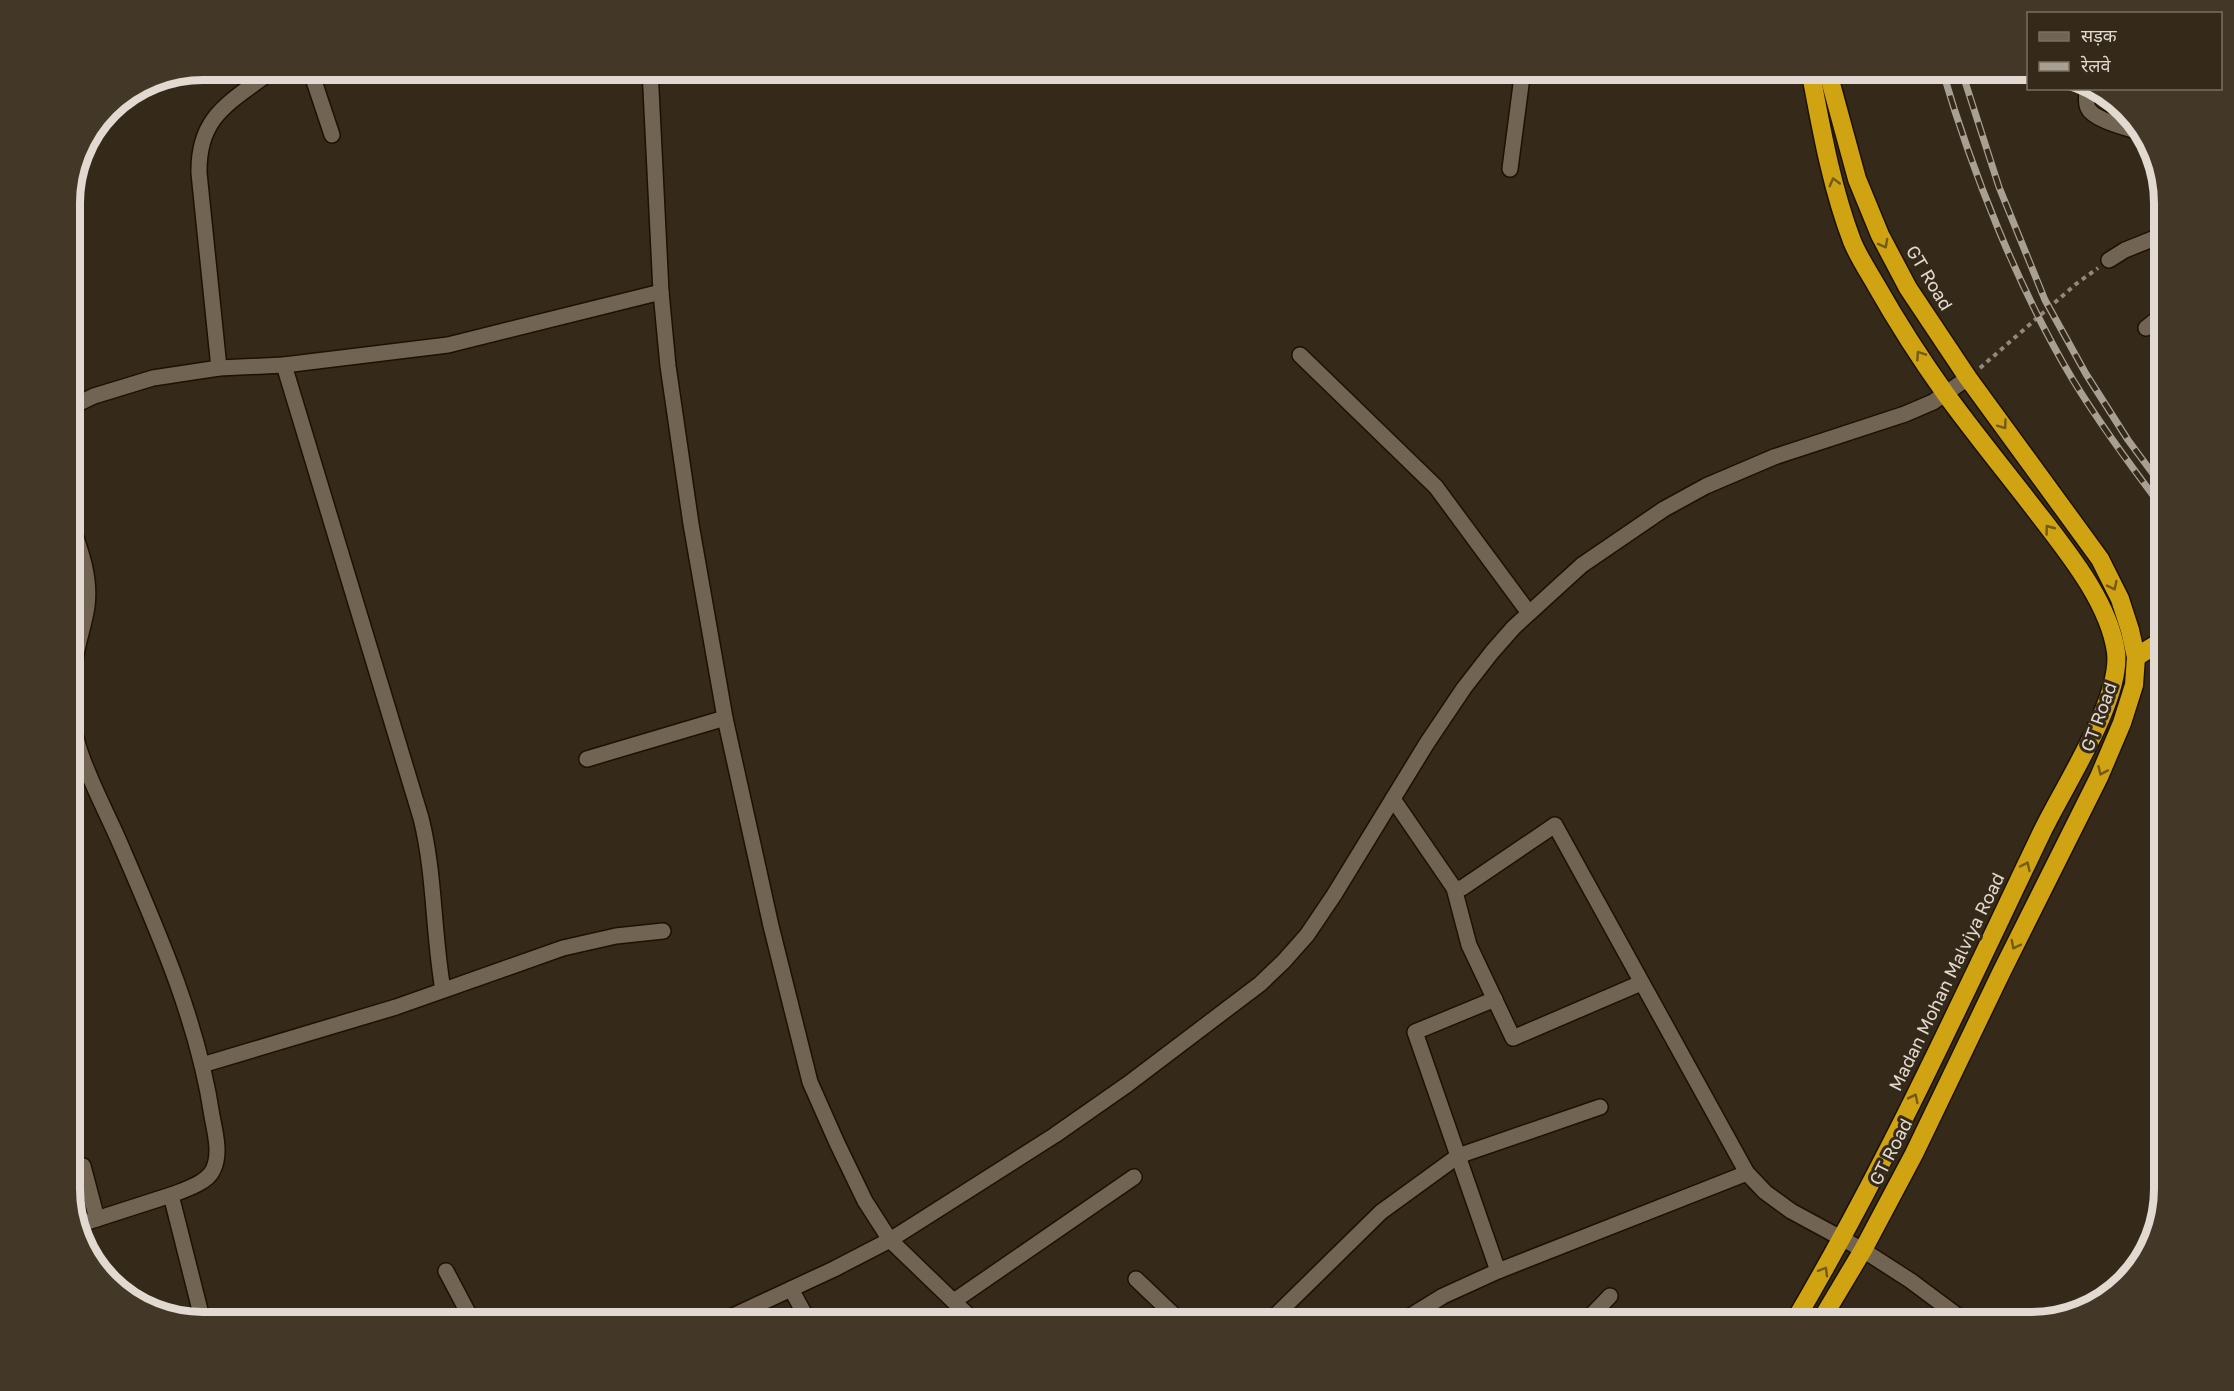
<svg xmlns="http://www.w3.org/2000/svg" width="2234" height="1391" font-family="'Golos Text','Noto Sans Devanagari',sans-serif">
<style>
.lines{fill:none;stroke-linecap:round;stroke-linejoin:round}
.minor-casing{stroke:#1d1104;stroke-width:18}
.highway-casing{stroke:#1d1104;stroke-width:21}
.path{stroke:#92887b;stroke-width:4;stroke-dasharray:4.5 4.5;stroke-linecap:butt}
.minor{stroke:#726453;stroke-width:15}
.highway{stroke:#cfa311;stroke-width:18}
.rail-casing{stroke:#a9a094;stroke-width:7}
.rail{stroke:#352919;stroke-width:4.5;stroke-dasharray:14;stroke-linecap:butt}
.oneway{stroke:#735a16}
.labels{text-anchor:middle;stroke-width:6;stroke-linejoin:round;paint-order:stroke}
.street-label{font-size:18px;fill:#e2dad0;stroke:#352919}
.rim{fill:none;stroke:#e2dad0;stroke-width:8}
</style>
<rect width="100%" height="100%" fill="#352919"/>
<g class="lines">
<g class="minor-casing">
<g id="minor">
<polyline points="310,69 332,135"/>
<polyline points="650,69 661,292 668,366 691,524 725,718 771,926 810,1082 837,1143 865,1201 890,1240 975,1322"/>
<path d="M2087,88C2087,95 2085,102 2088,108C2094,121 2132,129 2145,134"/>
<polyline points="1510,169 1523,69"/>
<polyline points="2109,260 2125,250 2165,234"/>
<polyline points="2146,328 2165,313"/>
<polyline points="1300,355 1436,487 1529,613"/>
<path d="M284,365L421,818C435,874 433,933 443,990"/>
<path d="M219,368L199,173C198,114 232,102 274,69"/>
<polyline points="69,408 94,396 153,378 219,368 284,365 448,345 661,292"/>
<path d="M69,518C79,546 91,575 87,606C85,622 79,638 76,655C71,683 69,717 78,745C87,776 106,811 119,841C157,929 198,1021 212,1116C215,1132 221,1154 213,1170C207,1183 184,1190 171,1195L203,1322"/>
<polyline points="587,759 725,718"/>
<polyline points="1393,799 1454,888 1462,888 1555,825 1747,1173 1765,1192 1791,1211 1863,1250 1911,1281 1966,1322"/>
<polyline points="1454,888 1469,945 1513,1038 1641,983"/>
<polyline points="1495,999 1415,1032 1498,1271"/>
<polyline points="202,1065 396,1007 563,948 616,936 663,931"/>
<polyline points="69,1147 72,1162 83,1166 97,1219"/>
<polyline points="78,1225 171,1195"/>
<polyline points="446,1271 473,1322"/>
<polyline points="1136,1279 1181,1322"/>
<polyline points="791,1289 809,1322"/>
<polyline points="954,1301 1134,1177"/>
<polyline points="720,1322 834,1269 890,1240 1055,1135 1128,1084 1260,984 1284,961 1307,935 1334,895 1427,743 1464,688 1492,652 1514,627 1582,565 1664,509 1706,486 1774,457 1905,414 1933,402 1968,378"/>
<polyline points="1269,1322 1381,1212 1458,1156 1600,1107"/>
<polyline points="1401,1322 1443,1296 1498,1271 1747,1173"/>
<polyline points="1585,1322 1610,1296"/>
</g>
</g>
<g class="highway-casing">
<g id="highway">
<polyline points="2136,657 2165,639"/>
<path d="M1794,1322C1887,1164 1962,999 2041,834C2062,789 2122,700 2116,652C2109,602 2066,550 2036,511C2006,472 1974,433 1945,393C1920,358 1897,322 1876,285C1868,271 1858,256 1852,241C1831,186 1821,127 1810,69"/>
<polyline points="1820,1322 1863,1250 1914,1154 2001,973 2099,777 2122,723 2134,685 2136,657 2130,630 2120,599 2100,559 1968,378 1908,288 1880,235 1857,179 1827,69"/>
</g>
</g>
<polyline class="path" points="1980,368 2076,284 2098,268"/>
<use href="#minor" class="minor"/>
<use href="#highway" class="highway"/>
<g class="rail-casing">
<g id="rail">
<path d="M1942,69C1972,172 2018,288 2073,380C2101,426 2133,469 2165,511"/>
<polyline points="1961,69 1999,187 2045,300 2086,374 2128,440 2165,490"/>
</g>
</g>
<use href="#rail" class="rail"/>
</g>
<defs><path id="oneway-chevron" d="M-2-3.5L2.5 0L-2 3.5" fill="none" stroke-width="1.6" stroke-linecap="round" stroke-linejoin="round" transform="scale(1.5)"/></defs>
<g class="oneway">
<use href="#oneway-chevron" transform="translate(1834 182) rotate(-105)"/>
<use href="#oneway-chevron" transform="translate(1884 244) rotate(62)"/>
<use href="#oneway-chevron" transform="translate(1920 355) rotate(-124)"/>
<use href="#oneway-chevron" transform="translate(2003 425) rotate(54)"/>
<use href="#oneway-chevron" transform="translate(2049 529) rotate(-127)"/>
<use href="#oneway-chevron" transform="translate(2113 586) rotate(64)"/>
<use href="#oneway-chevron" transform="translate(2102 771) rotate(114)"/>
<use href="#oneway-chevron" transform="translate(2026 866) rotate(-65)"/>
<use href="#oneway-chevron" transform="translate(2015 945) rotate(117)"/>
<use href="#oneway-chevron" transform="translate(1914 1098) rotate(-64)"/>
<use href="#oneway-chevron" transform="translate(1824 1271) rotate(-60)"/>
</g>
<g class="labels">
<g class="street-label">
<text transform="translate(1929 278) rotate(59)" y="6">GT Road</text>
<text transform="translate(2099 717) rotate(-70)" y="6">GT Road</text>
<text transform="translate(1947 982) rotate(-64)" y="6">Madan Mohan Malviya Road</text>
<text transform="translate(1891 1152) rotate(-63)" y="6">GT Road</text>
</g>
</g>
<path d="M0 0H2234V1391H0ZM203 80H2031A123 123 0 0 1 2154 203V1189A123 123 0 0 1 2031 1312H203A123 123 0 0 1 80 1189V203A123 123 0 0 1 203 80Z" fill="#433728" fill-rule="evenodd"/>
<path class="rim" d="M203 80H2031A123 123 0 0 1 2154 203V1189A123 123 0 0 1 2031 1312H203A123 123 0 0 1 80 1189V203A123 123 0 0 1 203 80Z"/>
<rect x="2027" y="12" width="195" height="78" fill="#352919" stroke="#7a7062" stroke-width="1.5"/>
<rect x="2039" y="32" width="30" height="9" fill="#726453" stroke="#7a7062" stroke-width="1.5"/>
<text x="2081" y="42" font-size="18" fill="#e2dad0">सड़क</text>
<rect x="2039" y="62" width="30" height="9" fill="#a9a094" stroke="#7a7062" stroke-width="1.5"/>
<text x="2081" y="72" font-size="18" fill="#e2dad0">रेलवे</text>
</svg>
